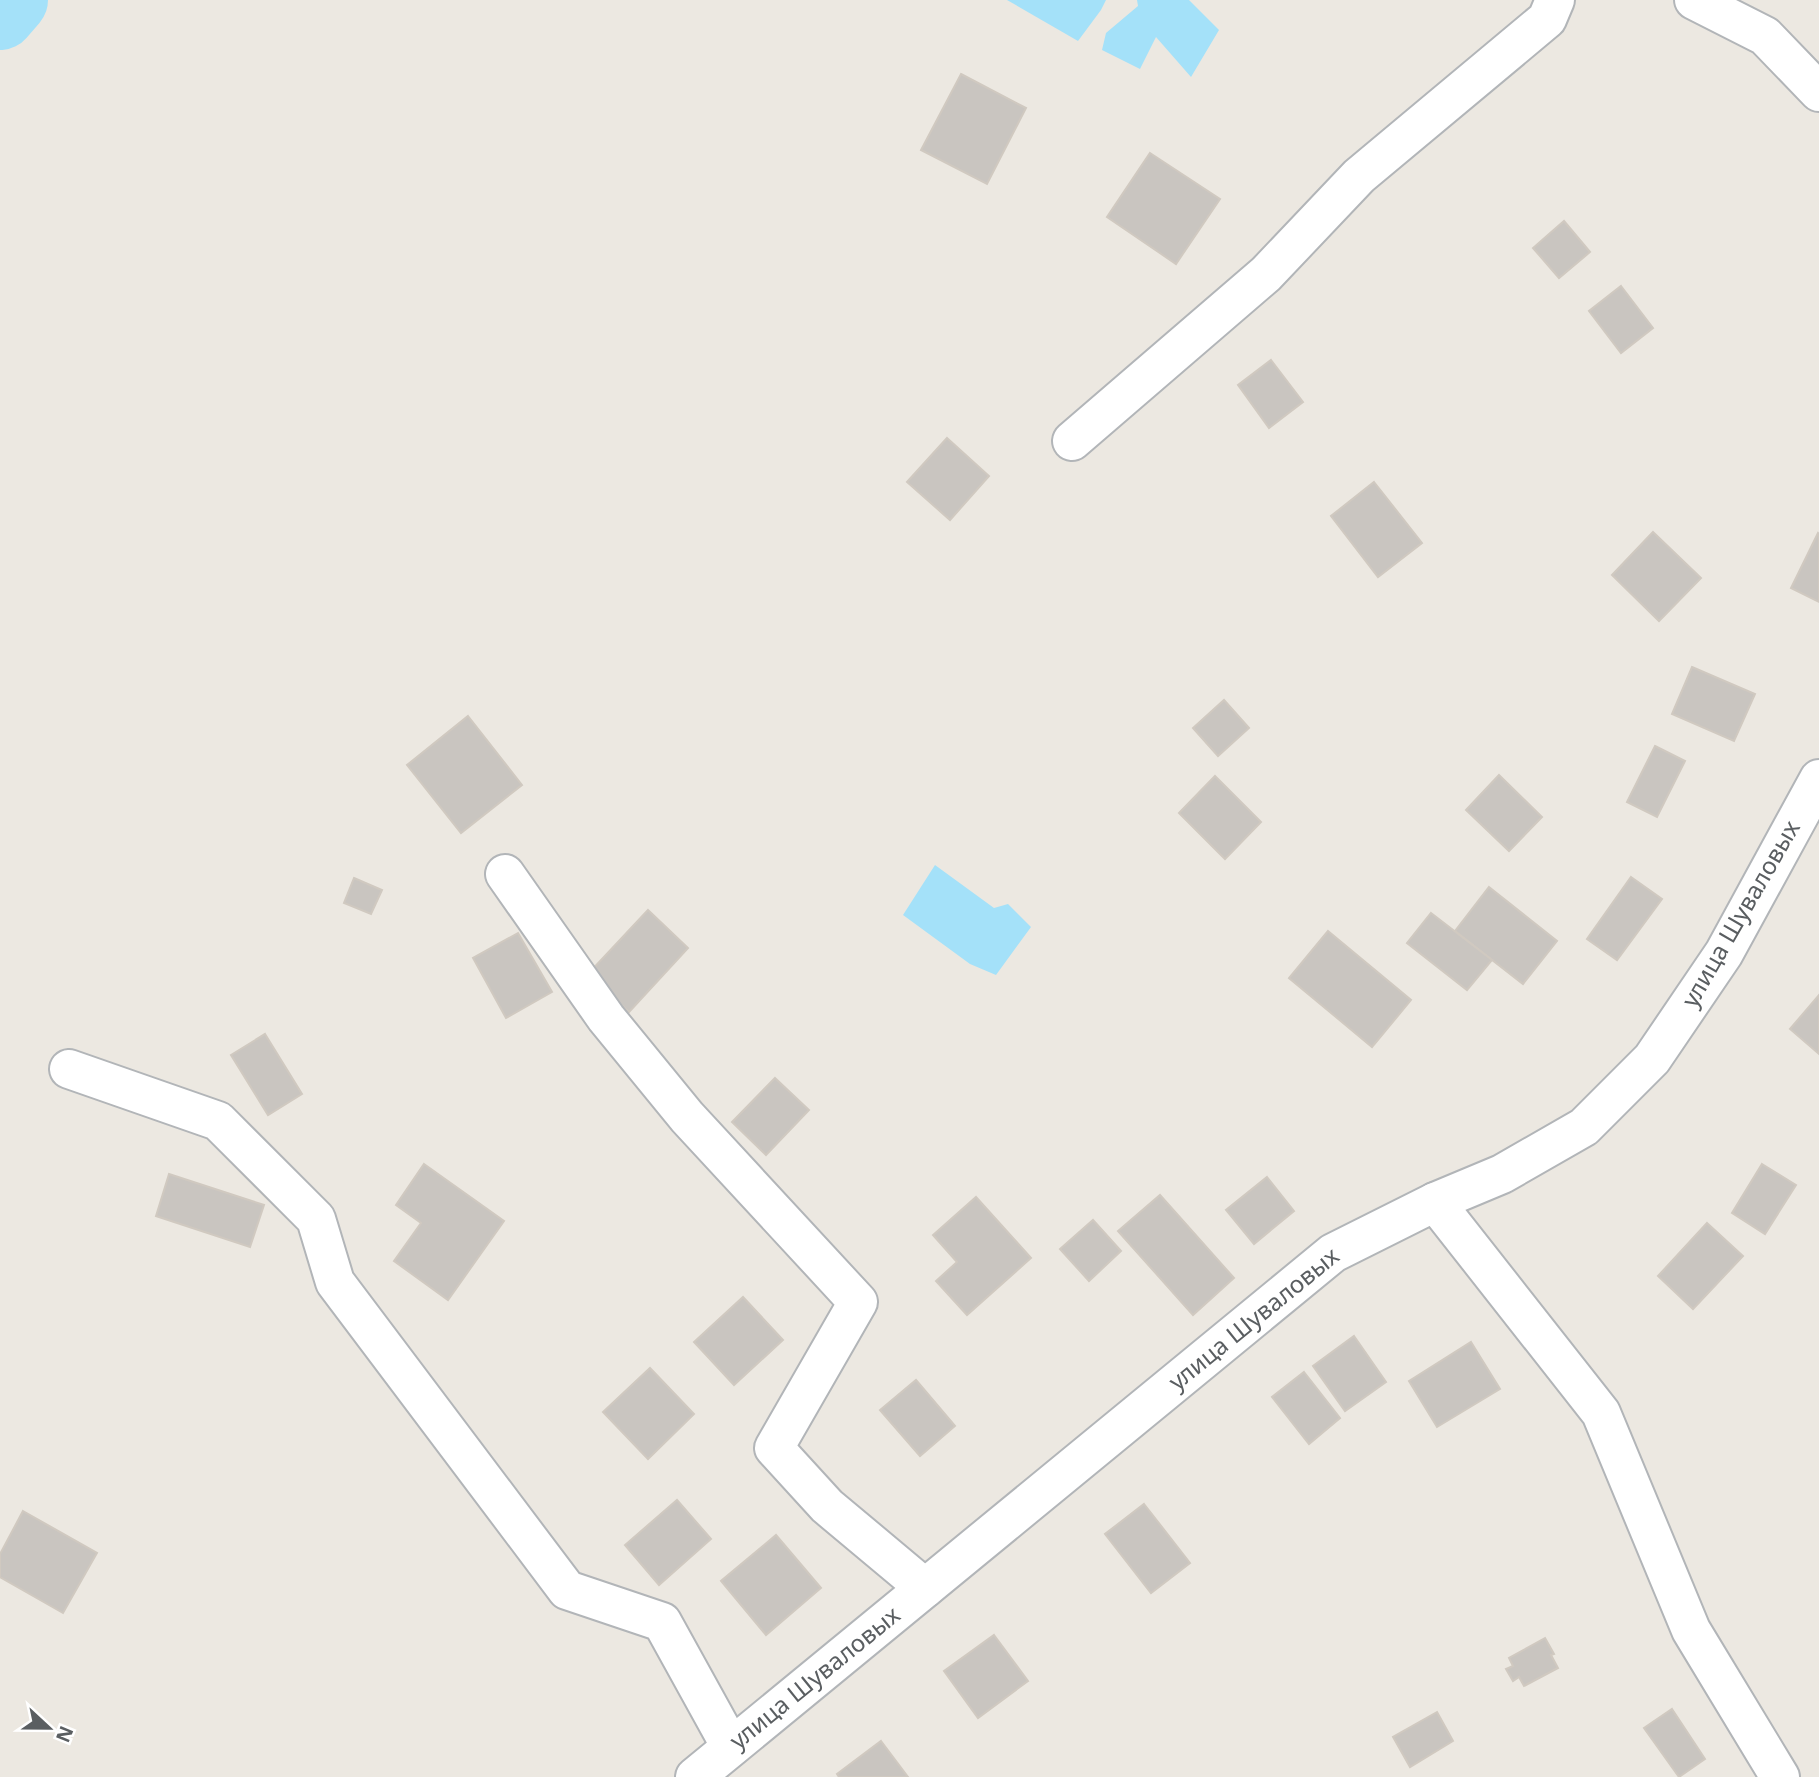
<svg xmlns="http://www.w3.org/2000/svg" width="1819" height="1777" font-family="'Noto Sans',sans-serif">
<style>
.water{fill:#a4e1f9}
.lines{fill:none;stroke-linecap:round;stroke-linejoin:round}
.river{stroke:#a4e1f9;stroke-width:70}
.building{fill:#c9c5c0;stroke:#d0c9c0;stroke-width:2}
.minor-casing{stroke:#b2b5b8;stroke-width:42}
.minor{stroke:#fff;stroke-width:38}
.labels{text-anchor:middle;stroke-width:5;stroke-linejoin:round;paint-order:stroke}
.street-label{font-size:24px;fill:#5a5e61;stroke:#fff}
</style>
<rect width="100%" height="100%" fill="#ece8e1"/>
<g class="water">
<polygon points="1007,0 1106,0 1101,10 1078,41"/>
<polygon points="1137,0 1189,0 1219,30 1191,77 1156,37 1140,69 1102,50 1106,33 1138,6"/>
<polygon points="935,865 994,908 1008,904 1031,927 996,975 970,964 903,915"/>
</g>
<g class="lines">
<polyline class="river" points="0,15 13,0"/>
</g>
<g class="building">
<polygon points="961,74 1026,108 987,184 921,150"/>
<polygon points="1150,153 1220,199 1176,264 1107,217"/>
<polygon points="1564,221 1590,252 1559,278 1533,248"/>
<polygon points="1621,286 1653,328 1621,353 1589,311"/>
<polygon points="1271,360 1303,402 1269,428 1238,385"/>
<polygon points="947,438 989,476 950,520 907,482"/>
<polygon points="1374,482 1422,543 1378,577 1331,516"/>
<polygon points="1653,532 1701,578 1659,621 1612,575"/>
<polygon points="1818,533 1819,534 1819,602 1791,588"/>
<polygon points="1692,667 1755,694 1734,741 1672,714"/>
<polygon points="1224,700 1249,728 1218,756 1193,728"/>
<polygon points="468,716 522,785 461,833 407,765"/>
<polygon points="1655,746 1685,761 1657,817 1627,802"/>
<polygon points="1499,775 1542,817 1509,851 1466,810"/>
<polygon points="1215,776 1261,822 1225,859 1179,813"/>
<polygon points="1631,877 1662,899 1617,960 1587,939"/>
<polygon points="354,878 382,890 371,914 344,903"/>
<polygon points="1489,887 1557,941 1523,984 1455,931"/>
<polygon points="648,910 688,948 629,1012 588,974"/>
<polygon points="1431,913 1492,960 1467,990 1407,943"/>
<polygon points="1328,931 1411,1000 1372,1047 1289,978"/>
<polygon points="518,933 552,992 506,1018 473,958"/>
<polygon points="1819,995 1819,1054 1790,1029"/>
<polygon points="265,1034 302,1094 268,1115 231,1055"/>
<polygon points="775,1078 809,1110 766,1155 732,1122"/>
<polygon points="424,1164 504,1221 448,1300 394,1261 421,1223 396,1205"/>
<polygon points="1762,1164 1796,1185 1765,1234 1732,1213"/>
<polygon points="169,1174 264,1205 250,1247 156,1216"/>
<polygon points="1267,1177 1294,1211 1254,1244 1226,1210"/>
<polygon points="1160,1195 1234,1278 1193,1315 1118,1231"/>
<polygon points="976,1197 1031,1258 967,1315 936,1281 957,1262 933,1235"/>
<polygon points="1093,1220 1121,1251 1089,1281 1060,1249"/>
<polygon points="1707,1223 1743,1256 1693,1309 1658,1276"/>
<polygon points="743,1297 783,1340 734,1385 694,1342"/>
<polygon points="1354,1336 1386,1382 1345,1411 1313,1366"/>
<polygon points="1471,1342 1500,1389 1437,1427 1409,1381"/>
<polygon points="650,1368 694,1414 648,1459 603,1412"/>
<polygon points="1304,1372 1340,1418 1309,1444 1272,1397"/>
<polygon points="916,1380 955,1426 920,1456 880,1410"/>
<polygon points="677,1500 711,1539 659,1585 625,1545"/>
<polygon points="1144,1504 1190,1563 1151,1593 1105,1534"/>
<polygon points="23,1511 97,1553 63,1613 0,1577 0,1554"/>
<polygon points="776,1535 821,1588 766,1635 721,1581"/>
<polygon points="994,1635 1028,1681 978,1718 944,1671"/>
<polygon points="1545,1638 1554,1654 1551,1655 1558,1668 1524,1686 1519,1677 1513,1681 1506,1669 1513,1666 1509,1658"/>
<polygon points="1672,1709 1705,1759 1679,1777 1644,1728"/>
<polygon points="1437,1712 1453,1741 1410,1767 1393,1737"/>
<polygon points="881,1741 908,1777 839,1777 837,1774"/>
</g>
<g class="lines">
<g class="minor-casing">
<g id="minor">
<polyline points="1694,0 1765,36 1819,92"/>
<polyline points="1072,441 1266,274 1359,176 1547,19 1555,0"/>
<polyline points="505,874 606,1018 687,1117 858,1302 774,1448 827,1506 925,1588"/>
<polyline points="69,1069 218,1121 316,1219 335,1282 567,1590 662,1622 731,1747"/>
<polyline points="1435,1202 1601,1413 1691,1630 1780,1777"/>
<polyline points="695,1777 1333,1253 1435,1202 1502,1174 1584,1127 1652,1059 1724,953 1819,779"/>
</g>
</g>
<use href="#minor" class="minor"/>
</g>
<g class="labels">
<g class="street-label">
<text transform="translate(1741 914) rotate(-60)" y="8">улица Шуваловых</text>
<text transform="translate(1254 1319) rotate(-39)" y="8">улица Шуваловых</text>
<text transform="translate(815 1678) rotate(-39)" y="8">улица Шуваловых</text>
</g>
</g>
<g transform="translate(49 1728) rotate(112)" stroke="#ffffff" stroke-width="5" paint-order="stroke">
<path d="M0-5L12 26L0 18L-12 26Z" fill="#5a5e61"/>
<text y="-10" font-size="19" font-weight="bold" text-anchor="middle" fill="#5a5e61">N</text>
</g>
</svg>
